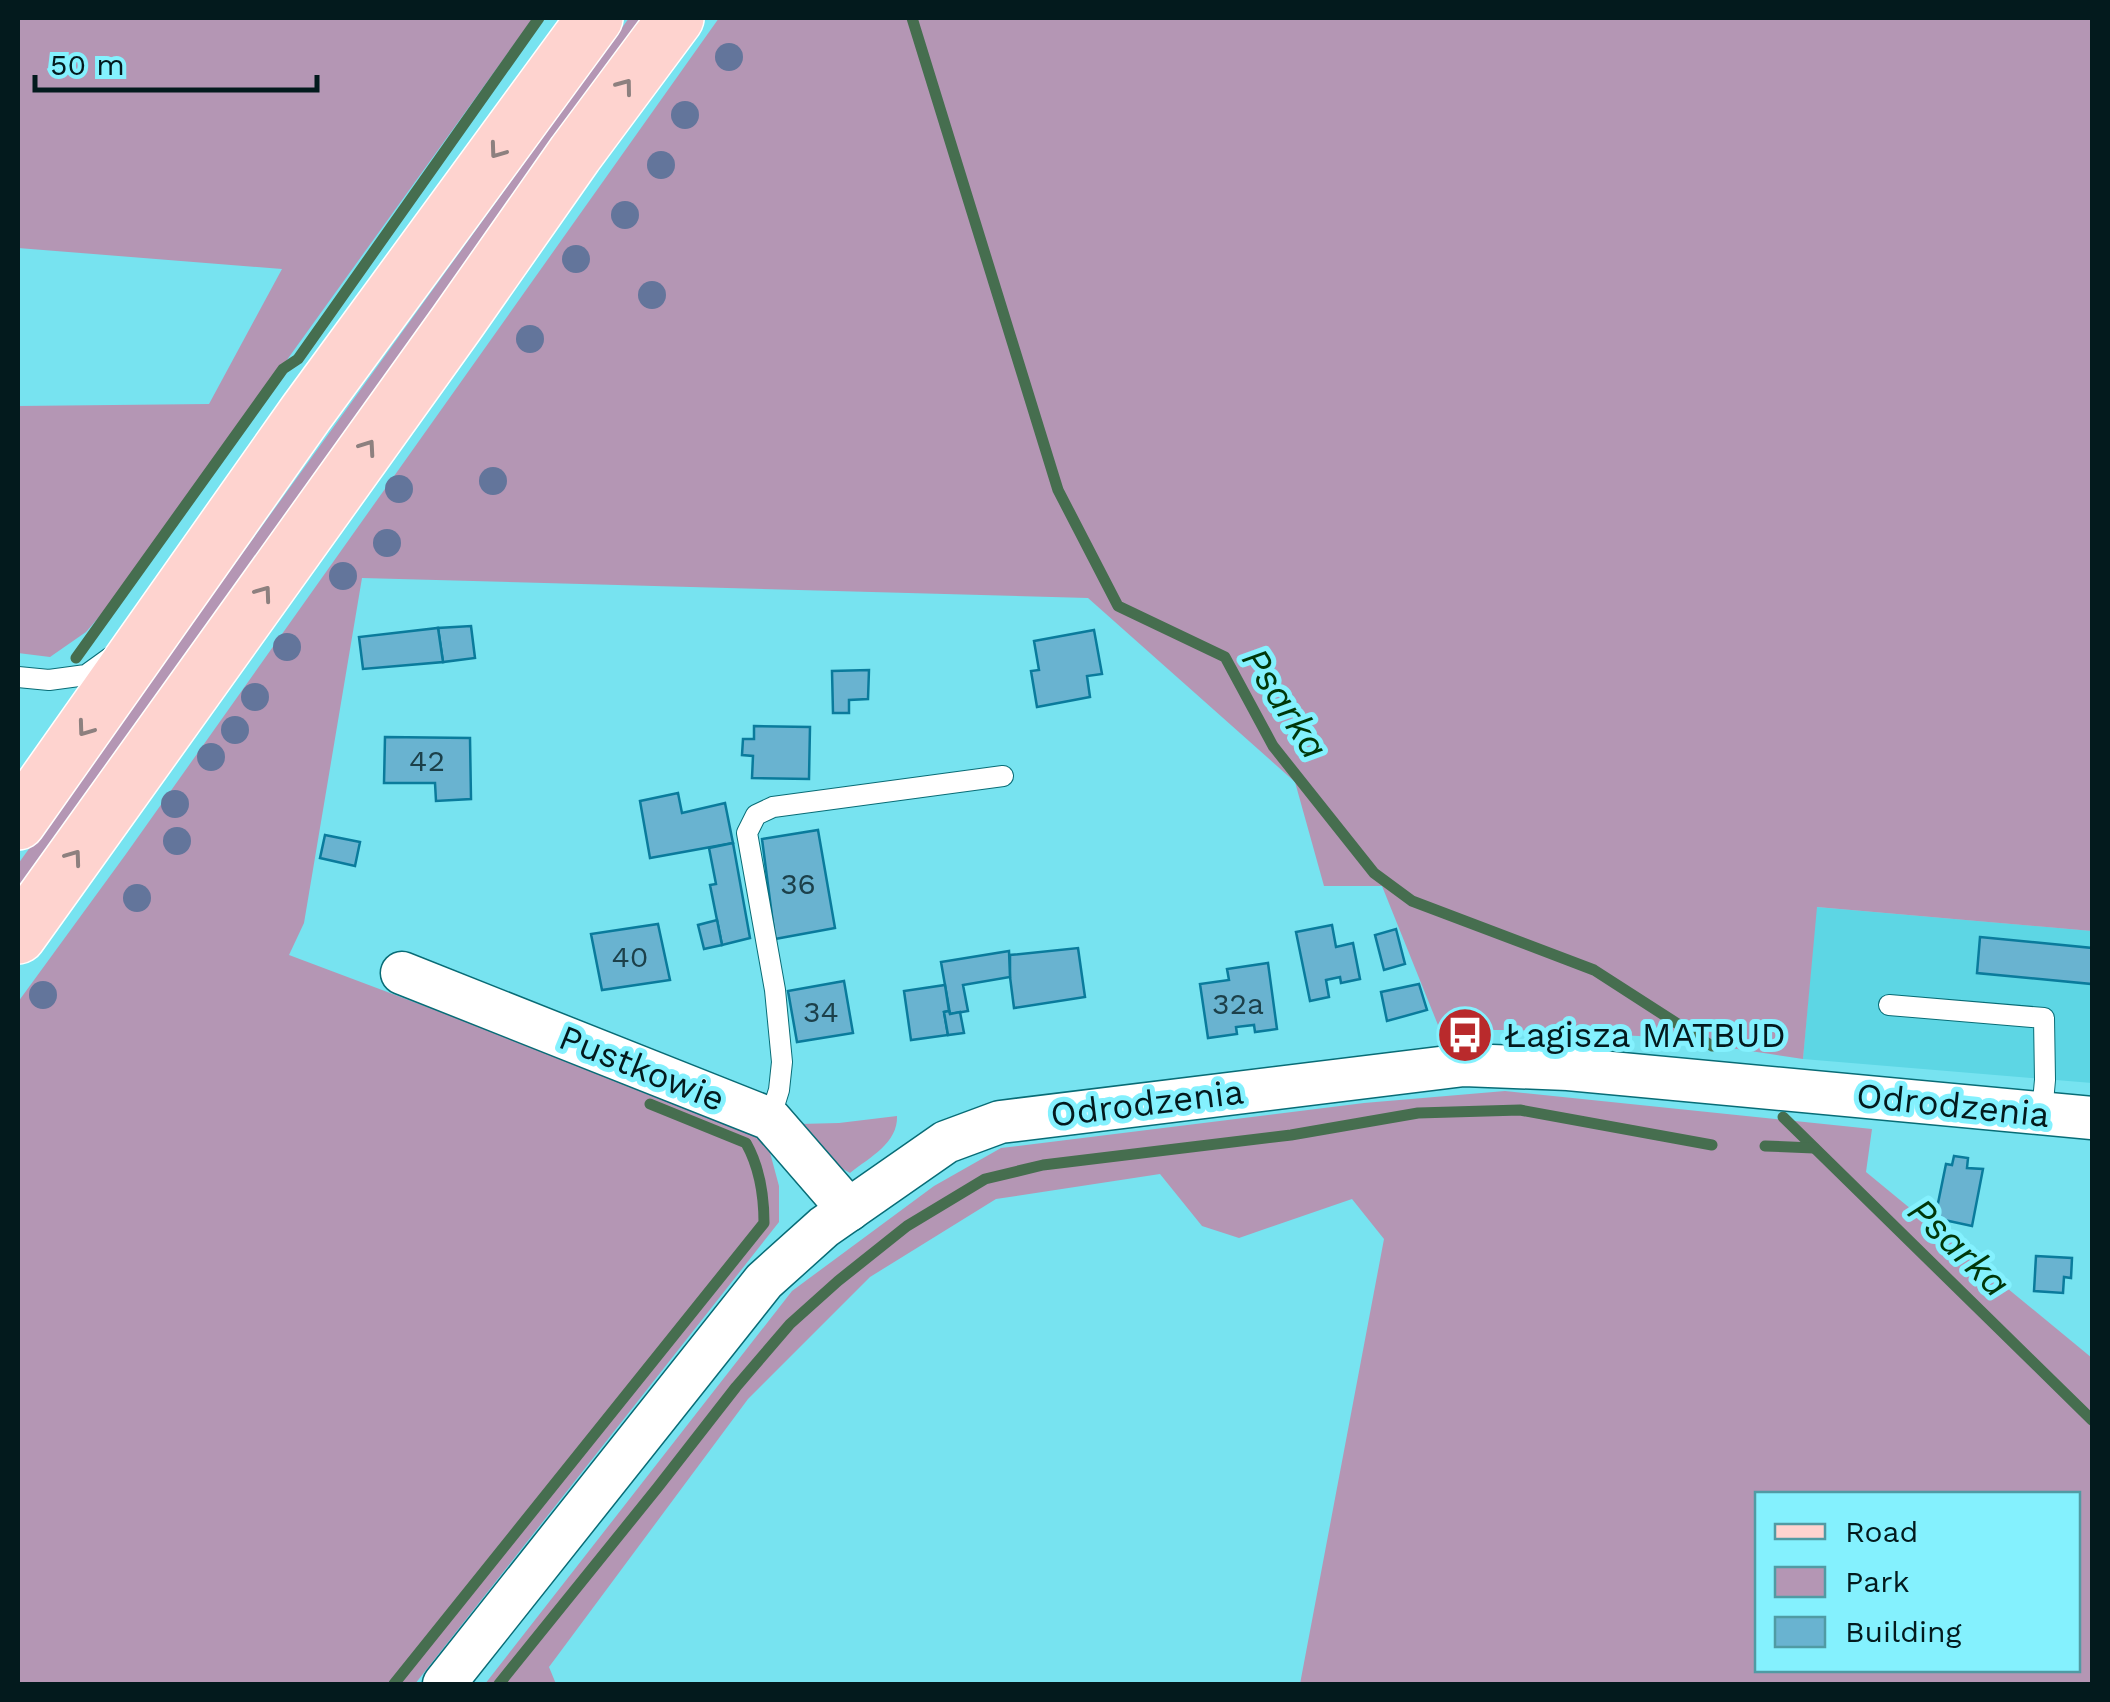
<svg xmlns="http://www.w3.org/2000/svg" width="2110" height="1702" font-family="'Work Sans',sans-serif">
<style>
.built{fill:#5dd6e4}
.green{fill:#b496b4;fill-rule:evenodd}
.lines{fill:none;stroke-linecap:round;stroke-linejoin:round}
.stream{stroke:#466e4f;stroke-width:11}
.building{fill:#69b3d0;stroke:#0a7b9c;stroke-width:2.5}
.lane-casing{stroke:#086c76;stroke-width:22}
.street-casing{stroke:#086c76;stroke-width:45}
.primary-casing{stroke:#fff;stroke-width:58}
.lane{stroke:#fff;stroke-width:20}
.street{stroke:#fff;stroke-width:42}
.primary{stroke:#fed3cf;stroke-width:55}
.tree{fill:#63759b}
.oneway{stroke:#8d807f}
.labels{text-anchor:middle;stroke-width:10;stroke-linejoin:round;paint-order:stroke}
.number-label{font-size:30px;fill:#1c404a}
.poi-label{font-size:35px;fill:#031a1d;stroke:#84f1fe;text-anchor:start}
.street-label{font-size:35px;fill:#031a1d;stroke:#84f1fe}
.water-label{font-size:38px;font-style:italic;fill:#003709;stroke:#84f1fe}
</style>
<rect width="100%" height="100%" fill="#77e3f0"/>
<polygon class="built" points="1816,907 2092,931 2092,1083 1803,1059"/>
<g class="green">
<polygon points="18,18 533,18 117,596 86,632 50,657 18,653 18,406 209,404 282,269 18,248"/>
<polygon points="629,18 652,18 18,900 18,864"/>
<polygon points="719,18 2092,18 2092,931 1817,907 1803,1059 1658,1037 1518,1030 1440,1030 1382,886 1324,886 1295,782 1088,598 362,578 304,923 289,955 765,1134 779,1186 779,1222 415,1684 18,1684 18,1002 126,854"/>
<path d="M1505,1091L1872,1129L1866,1172L2092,1358V1684H1300L1384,1239L1352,1199L1239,1238L1202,1226L1160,1174L996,1199L870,1277L748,1399L549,1667L556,1684H485L792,1291L934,1186L1001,1148L1364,1103ZM1758,1494H2078V1670H1758Z"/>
<path d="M897,1116C898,1143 870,1157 850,1173L824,1158L799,1124L839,1123Z"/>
</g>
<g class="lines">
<g class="stream">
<polyline points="912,18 1058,490 1118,606 1225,657 1273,746 1374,873 1412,901 1594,970 1712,1046"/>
<polyline points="76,658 283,369 298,359 539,18"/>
<polyline points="1783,1117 2092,1420"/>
<polyline points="1765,1146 1814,1148"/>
<path d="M394,1684L764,1223C764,1194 760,1168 746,1143L650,1104"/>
<polyline points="499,1684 658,1487 736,1387 790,1324 838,1281 907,1226 985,1179 1043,1165 1291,1135 1418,1113 1520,1110 1712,1145"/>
</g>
</g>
<g class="building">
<polygon points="471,626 475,658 443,662 438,628"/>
<polygon points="438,628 443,662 363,669 359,637"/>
<polygon points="1094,630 1102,674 1087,676 1090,697 1037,707 1031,671 1039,670 1034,641"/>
<polygon points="869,670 868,699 849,700 849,713 833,713 832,671"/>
<polygon points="754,726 810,727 809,779 752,778 753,756 742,755 743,739 754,739"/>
<polygon points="385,737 470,738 471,799 436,801 435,783 384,783"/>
<polygon points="678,793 682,813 725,803 733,843 650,858 640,801"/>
<polygon points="818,830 835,928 775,939 762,839"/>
<polygon points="325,835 360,842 355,866 320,858"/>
<polygon points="733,843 750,938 722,945 710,885 716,884 709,848"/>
<polygon points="717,920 722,945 704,949 698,925"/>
<polygon points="658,924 670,980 602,990 591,934"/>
<polygon points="1332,925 1336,947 1353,943 1360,979 1341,983 1340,977 1326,980 1329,997 1310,1001 1296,932"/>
<polygon points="1396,929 1405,964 1384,970 1375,935"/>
<polygon points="1980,937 2092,948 2092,984 1977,973"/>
<polygon points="1078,948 1085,997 1014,1008 1010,977 1010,955"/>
<polygon points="1009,951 1010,977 963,985 968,1011 950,1014 941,962"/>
<polygon points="1268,963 1277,1029 1255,1032 1254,1025 1236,1027 1237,1034 1208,1038 1200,984 1229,980 1227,969"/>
<polygon points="844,981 853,1033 797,1042 788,991"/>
<polygon points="1419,984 1427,1010 1387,1021 1381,992"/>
<polygon points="945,985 949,1011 944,1012 948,1035 911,1040 904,991"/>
<polygon points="949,1011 950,1014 960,1012 964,1033 948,1035 944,1012"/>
<polygon points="1954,1156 1968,1158 1967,1168 1983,1169 1972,1226 1935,1218 1946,1164 1952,1165"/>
<polygon points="2036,1256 2072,1258 2071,1278 2064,1277 2063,1293 2034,1291"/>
</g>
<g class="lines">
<g class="lane-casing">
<g id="lane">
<polyline points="18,677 49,680 86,675 111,657"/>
<polyline points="1889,1005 2044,1018 2045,1080 2042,1113"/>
<polyline points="770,1119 779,1090 782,1062 775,990 747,833 756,815 773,807 1003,776"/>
</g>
</g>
<g class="street-casing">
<g id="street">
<polyline points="402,973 770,1119 849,1210"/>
<polyline points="444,1684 764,1281 824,1227 946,1142 1000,1122 1464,1065 1568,1069 2092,1118"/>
</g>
</g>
<g class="primary-casing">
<g id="primary">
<polyline points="18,822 306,413 595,18"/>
<polyline points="18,936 456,324 575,154 676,18"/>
</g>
</g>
<use href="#lane" class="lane"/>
<use href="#street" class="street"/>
<use href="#primary" class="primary"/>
</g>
<g class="tree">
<circle cx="729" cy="57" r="14"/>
<circle cx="685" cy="115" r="14"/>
<circle cx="661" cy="165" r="14"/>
<circle cx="625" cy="215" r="14"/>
<circle cx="576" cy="259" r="14"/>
<circle cx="652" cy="295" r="14"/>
<circle cx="530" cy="339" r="14"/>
<circle cx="493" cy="481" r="14"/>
<circle cx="399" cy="489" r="14"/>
<circle cx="387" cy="543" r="14"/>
<circle cx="343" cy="576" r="14"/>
<circle cx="287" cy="647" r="14"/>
<circle cx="255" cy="697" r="14"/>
<circle cx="235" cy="730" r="14"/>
<circle cx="211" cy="757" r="14"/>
<circle cx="175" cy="804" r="14"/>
<circle cx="177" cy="841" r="14"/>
<circle cx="137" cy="898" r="14"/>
<circle cx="43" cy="995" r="14"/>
</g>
<defs><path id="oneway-chevron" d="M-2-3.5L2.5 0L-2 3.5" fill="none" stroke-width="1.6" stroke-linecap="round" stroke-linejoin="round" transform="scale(2.5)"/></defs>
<g class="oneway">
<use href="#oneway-chevron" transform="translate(625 86) rotate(-53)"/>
<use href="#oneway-chevron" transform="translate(497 151) rotate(126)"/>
<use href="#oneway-chevron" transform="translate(368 447) rotate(-55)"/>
<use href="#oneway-chevron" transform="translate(264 593) rotate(-54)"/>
<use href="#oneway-chevron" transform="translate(85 729) rotate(126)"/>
<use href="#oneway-chevron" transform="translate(74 857) rotate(-54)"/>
</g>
<defs>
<g id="bus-disc" transform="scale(2.875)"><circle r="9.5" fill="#b92a2c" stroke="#84f1fe"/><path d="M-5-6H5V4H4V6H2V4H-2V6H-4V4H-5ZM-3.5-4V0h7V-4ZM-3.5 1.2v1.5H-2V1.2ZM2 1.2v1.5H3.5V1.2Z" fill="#fff"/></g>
</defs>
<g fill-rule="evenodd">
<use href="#bus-disc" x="1465" y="1035"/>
</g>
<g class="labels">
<g class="number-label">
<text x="427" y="771">42</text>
<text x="798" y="894">36</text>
<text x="630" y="967">40</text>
<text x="1238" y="1014">32a</text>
<text x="821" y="1022">34</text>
</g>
<g class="poi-label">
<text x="1504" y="1047">Łagisza MATBUD</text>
</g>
<g class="street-label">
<text transform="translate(642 1068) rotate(22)" y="12">Pustkowie</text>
<text transform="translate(1147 1103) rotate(-7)" y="12">Odrodzenia</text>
<text transform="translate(1953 1105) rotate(6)" y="12">Odrodzenia</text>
</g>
<g class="water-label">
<text transform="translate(1285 703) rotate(57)" y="13">Psarka</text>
<text transform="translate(1959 1247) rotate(44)" y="13">Psarka</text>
</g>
</g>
<rect width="2110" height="1702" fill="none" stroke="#031a1d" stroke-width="40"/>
<rect x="1755" y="1492" width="325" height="180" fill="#84f1fe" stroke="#509ba4" stroke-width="2.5"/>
<rect x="1775" y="1524" width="50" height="15" fill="#fed3cf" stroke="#509ba4" stroke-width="2.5"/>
<text x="1845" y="1542" font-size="30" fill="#031a1d">Road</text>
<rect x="1775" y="1567" width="50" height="30" fill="#b496b4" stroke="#509ba4" stroke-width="2.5"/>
<text x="1845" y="1592" font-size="30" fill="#031a1d">Park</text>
<rect x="1775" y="1617" width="50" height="30" fill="#69b3d0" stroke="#509ba4" stroke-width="2.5"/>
<text x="1845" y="1642" font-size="30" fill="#031a1d">Building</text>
<path d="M35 75v15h282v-15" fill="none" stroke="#031a1d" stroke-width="5"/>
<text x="50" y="75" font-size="30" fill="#031a1d" stroke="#84f1fe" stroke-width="8" paint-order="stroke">50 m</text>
</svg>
